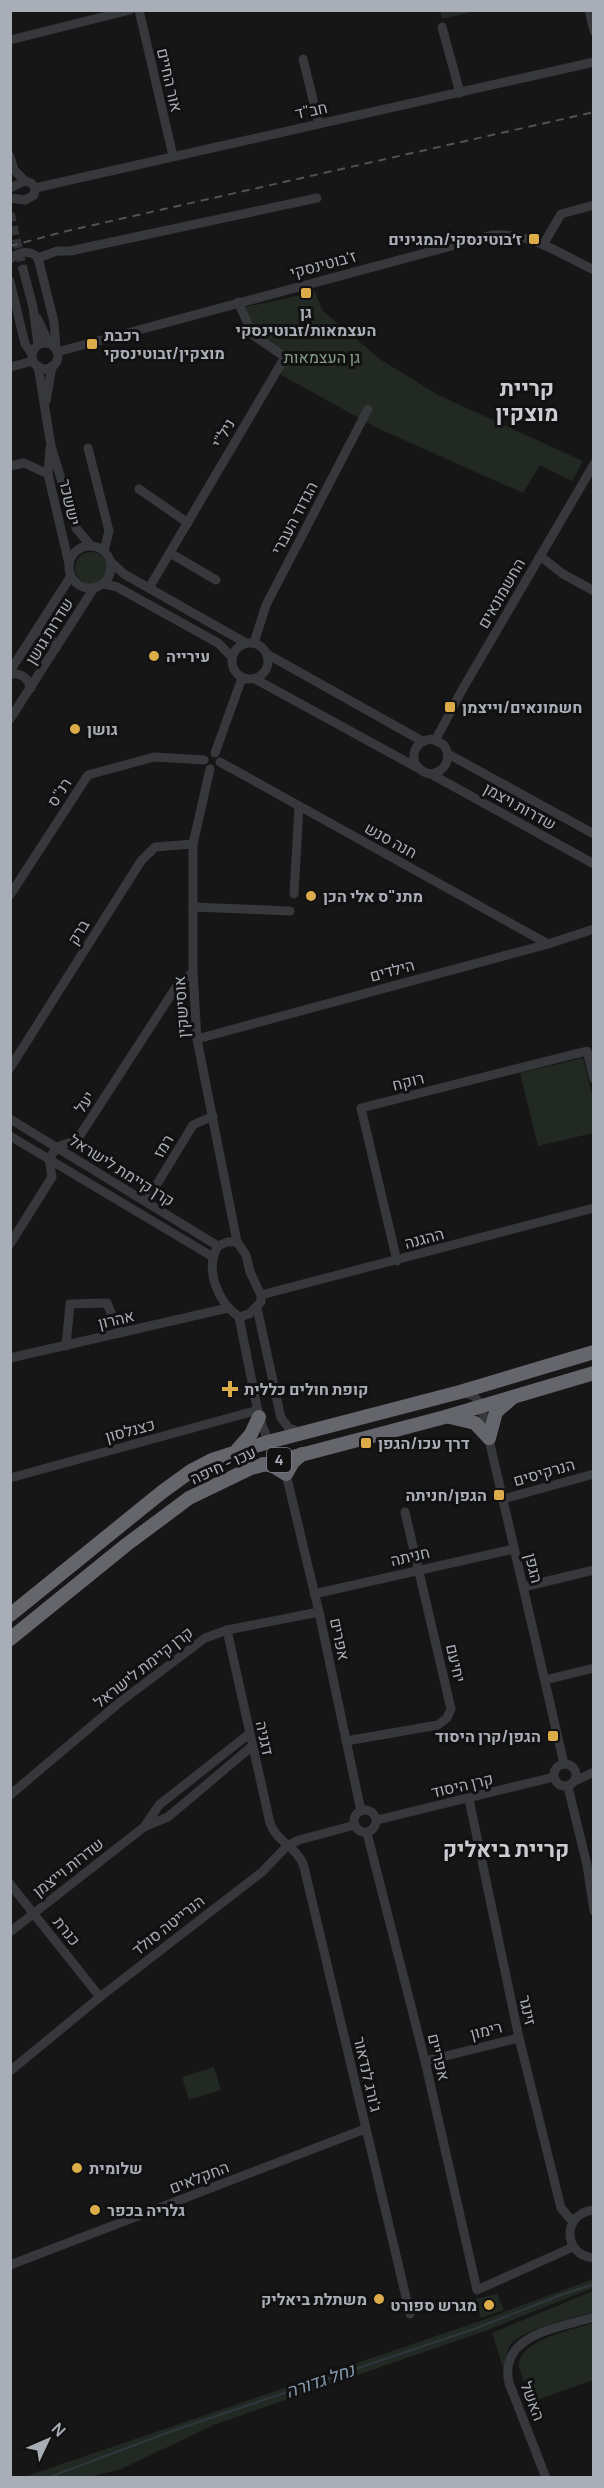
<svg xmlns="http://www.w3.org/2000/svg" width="604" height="2488" font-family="Manrope,Heebo,sans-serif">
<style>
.green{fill:#222923}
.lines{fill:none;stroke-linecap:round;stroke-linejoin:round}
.stream{stroke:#30383e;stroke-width:2}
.minor-tunnel{stroke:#333437;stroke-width:9;stroke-dasharray:9 4.5;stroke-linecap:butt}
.minor{stroke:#37383c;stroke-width:9}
.highway{stroke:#64666c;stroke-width:14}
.rail{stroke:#505256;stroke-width:2;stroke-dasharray:8 6;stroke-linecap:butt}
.poi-dot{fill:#dcac49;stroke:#111112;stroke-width:2}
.labels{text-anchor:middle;stroke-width:6;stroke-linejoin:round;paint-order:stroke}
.shield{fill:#111112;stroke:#7b7e85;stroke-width:1.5}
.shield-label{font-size:15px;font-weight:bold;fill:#a9adb6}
.street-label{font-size:16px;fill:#a9adb6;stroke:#111112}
.poi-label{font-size:16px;font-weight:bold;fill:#a9adb6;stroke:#111112;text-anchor:start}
.park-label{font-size:16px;fill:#839e85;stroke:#111112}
.water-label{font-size:18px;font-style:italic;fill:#8499ac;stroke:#111112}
.district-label{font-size:22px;font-weight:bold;fill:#caccd2;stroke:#111112}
</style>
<rect width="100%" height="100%" fill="#161617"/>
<g class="green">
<polygon points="440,10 476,10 476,11 442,19"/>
<polygon points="315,292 323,311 381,360 440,396 583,461 572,481 540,465 523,493 377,428 276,372 285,357 253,335 241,308"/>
<circle cx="91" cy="568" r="16"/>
<polygon points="583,1058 593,1098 593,1133 538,1146 520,1073"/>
<polygon points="214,2067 221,2090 189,2100 182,2077"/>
<polygon points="593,2279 593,2288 485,2331 216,2424 121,2469 90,2477 24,2477 480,2321"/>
<path d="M593,2291V2312C570,2319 527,2327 510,2345C506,2351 505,2361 503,2368L492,2333Z"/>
<polygon points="497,2294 504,2310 481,2318 475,2299"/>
<path d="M593,2323V2380L532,2402L519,2368C516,2340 573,2330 593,2323Z"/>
</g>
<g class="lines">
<polyline class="stream" points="47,2478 172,2431 474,2329 561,2295 594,2284"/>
<polyline class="minor-tunnel" points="10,213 23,269"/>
<g class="minor">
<polyline points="139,10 173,156"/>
<polyline points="589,10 594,31"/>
<polyline points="442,27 460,93"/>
<polyline points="10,40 130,10"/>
<polyline points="303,59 319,124"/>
<polyline points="10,156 14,170 25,181"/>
<polyline points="10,188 25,181 31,183 35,188 34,195 25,200 10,198"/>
<polyline points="35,188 594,62"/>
<polyline points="543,245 561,214 594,205"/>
<polyline points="38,258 57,251 70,251 317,198"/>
<path d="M10,259C19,252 30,249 38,258L54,322L56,349"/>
<polyline points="23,269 33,307 38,345"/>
<polyline points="10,281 25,344 32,354"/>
<polyline points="37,318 49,343"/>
<circle cx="45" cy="356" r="13"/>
<path d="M57,352L492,235C530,232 560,254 594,270"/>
<polyline points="38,366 51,446 76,528 91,546"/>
<polyline points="10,367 33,361"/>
<polyline points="46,401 52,366"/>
<polyline points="50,448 48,474 69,564"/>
<polyline points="88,448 109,531 104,551"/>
<polyline points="10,466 24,463 48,474"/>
<polyline points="139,489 188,523"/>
<circle cx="90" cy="567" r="21"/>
<polyline points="170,553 216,580"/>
<polyline points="540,556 563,574 594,591"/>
<polyline points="111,562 124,574 246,643"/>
<polyline points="104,584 117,587 218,643 232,657"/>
<polyline points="149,588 285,357 253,335 238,302"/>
<path d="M34,635C45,633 52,637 56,648"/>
<circle cx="250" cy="661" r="18"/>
<polyline points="254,643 266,605 368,409"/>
<polyline points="267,654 422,741"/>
<polyline points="10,671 71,576"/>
<path d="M10,675C21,671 28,679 31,688"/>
<polyline points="255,679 416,767"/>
<polyline points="10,719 94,588"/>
<polyline points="436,739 462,690 594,464"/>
<polyline points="215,753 242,678"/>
<polyline points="448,754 594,834"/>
<polyline points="220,762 548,944"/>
<polyline points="210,769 193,844 193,973 197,1039 237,1242"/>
<path d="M431,774C446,771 452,758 444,745L432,739C408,741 408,771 431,774L594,864"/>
<polyline points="294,894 299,806"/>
<polyline points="10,895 88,775 154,757 204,760"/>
<polyline points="193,907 290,911"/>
<polyline points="197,1039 548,944 594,929"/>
<polyline points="10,1068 141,861 155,847 193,844"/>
<polyline points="10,1119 218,1246"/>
<polyline points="10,1136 213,1257"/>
<polyline points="146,1202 193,1125 213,1116"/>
<path d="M227,1242H237L246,1255L250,1272L261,1295V1302L249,1314L239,1317C218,1302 204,1270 218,1246Z"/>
<polyline points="10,1244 52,1177 49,1159 57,1147 77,1140 180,981 193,973"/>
<polyline points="397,1261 361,1108 587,1051 594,1079"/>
<polyline points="261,1295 594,1208"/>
<polyline points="257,1308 281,1418 289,1428 301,1433"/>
<polyline points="239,1317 259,1417 273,1453 283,1459"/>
<polyline points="66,1346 70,1304 107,1303 119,1333"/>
<polyline points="10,1358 228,1308"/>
<polyline points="462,1392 474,1396 481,1405 564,1764"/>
<polyline points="286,1474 319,1612 361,1811"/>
<polyline points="10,1478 258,1410"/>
<polyline points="503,1499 594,1474"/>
<polyline points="523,1587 594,1570"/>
<polyline points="314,1594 514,1549"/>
<path d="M227,1630L270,1823C276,1842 299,1848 304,1867L410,2314"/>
<polyline points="545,1680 594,1668"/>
<polyline points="346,1741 438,1725 447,1718 451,1709 405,1512"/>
<circle cx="565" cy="1775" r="11"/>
<polyline points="575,1781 594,1772"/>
<polyline points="568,1787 587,1865 594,1911"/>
<polyline points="10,1795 120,1702 205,1638 227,1630 319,1612"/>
<polyline points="469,1799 519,2038 561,2208 572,2221"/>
<circle cx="365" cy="1821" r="11"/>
<polyline points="377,1820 554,1777"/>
<polyline points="144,1827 159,1805 249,1734"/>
<polyline points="367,1833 425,2061 477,2290 573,2247"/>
<polyline points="10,1884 100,1997"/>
<polyline points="10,1932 144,1827 168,1817 251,1747"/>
<polyline points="425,2061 519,2038"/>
<polyline points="10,2071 100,1997 262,1872 287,1846 299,1840 355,1825"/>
<path d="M594,2210C562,2213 562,2255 594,2258"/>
<polyline points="10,2265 365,2129"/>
<path d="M546,2478L509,2383C498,2334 559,2328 594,2317"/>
</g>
<g class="highway">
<polyline points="450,1417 475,1423 489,1438"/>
<polyline points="489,1438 496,1412 512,1398"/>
<polyline points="237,1450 251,1434 259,1417"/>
<polyline points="263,1464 273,1466 286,1474 293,1462 302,1454"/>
<polyline points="10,1615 162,1492 191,1471 212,1460 268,1442 460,1392 594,1352"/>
<polyline points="10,1639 126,1545 189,1498 251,1468 445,1417 594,1373"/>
</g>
<polyline class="rail" points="10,246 67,231 594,112"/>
</g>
<g class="poi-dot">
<rect x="528" y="233" width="12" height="12" rx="3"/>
<rect x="300" y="287" width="12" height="12" rx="3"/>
<rect x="86" y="338" width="12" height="12" rx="3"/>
<circle cx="154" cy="656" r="6"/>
<rect x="444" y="701" width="12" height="12" rx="3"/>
<circle cx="75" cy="729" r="6"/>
<circle cx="311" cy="896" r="6"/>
<path d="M227 1380h6v6h6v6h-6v6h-6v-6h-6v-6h6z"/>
<rect x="360" y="1437" width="12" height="12" rx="3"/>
<rect x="493" y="1489" width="12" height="12" rx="3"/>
<rect x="547" y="1730" width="12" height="12" rx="3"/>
<circle cx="77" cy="2168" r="6"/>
<circle cx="95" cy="2210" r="6"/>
<circle cx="379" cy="2299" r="6"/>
<circle cx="489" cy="2305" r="6"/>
</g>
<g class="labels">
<rect class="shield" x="267" y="1448" width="24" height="24" rx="4.5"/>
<g class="shield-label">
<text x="279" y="1465">4</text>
</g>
<g class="street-label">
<text transform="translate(170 80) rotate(77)" y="6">אור החיים</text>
<text transform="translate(311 110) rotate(-12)" y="6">חב"ד</text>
<text transform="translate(323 264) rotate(-15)" y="6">ז'בוטינסקי</text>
<text transform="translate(223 433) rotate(-60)" y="6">ניל"י</text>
<text transform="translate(70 502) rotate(77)" y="6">יששכר</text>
<text transform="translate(294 518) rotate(-62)" y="6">הגדוד העברי</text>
<text transform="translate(501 593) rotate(-60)" y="6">החשמונאים</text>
<text transform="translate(49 631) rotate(-58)" y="6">שדרות גושן</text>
<text transform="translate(59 792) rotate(-57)" y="6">רנ"ס</text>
<text transform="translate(520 806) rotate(29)" y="6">שדרות ויצמן</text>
<text transform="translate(391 840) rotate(29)" y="6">חנה סנש</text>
<text transform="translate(78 932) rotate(-58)" y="6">ברק</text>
<text transform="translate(392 970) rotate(-15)" y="6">הילדים</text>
<text transform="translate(181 1007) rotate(-94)" y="6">אוסישקין</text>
<text transform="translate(408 1081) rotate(-14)" y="6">רוקח</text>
<text transform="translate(84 1102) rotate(-57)" y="6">יעל</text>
<text transform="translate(163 1146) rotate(-59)" y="6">רמז</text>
<text transform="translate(122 1170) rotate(32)" y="6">קרן קיימת לישראל</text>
<text transform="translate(424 1238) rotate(-15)" y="6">ההגנה</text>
<text transform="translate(116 1319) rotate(-13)" y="6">אהרון</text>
<text transform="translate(130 1430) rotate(-15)" y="6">כצנלסון</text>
<text transform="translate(223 1465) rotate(-24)" y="6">עכו - חיפה</text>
<text transform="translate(544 1472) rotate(-16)" y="6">הנרקיסים</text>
<text transform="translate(410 1556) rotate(-13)" y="6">חניתה</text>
<text transform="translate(534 1568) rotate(76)" y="6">הגפן</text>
<text transform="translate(340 1639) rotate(78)" y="6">אפרים</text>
<text transform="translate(456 1663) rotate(77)" y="6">יחיעם</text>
<text transform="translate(143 1667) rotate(-38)" y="6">קרן קיימת לישראל</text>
<text transform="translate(265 1738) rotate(78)" y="6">דגניה</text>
<text transform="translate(462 1785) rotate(-13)" y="6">קרן היסוד</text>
<text transform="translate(68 1867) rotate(-38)" y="6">שדרות וייצמן</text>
<text transform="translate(168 1925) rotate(-38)" y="6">הנרייטה סולד</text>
<text transform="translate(67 1931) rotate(51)" y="6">כנרת</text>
<text transform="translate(528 2010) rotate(78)" y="6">זינגר</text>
<text transform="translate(486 2030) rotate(-14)" y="6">רימון</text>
<text transform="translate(439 2057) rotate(76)" y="6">אפריים</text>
<text transform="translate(368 2074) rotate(77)" y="6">ג'ורג לנדאור</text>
<text transform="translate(199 2177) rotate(-21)" y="6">החקלאים</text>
<text transform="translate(533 2401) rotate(69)" y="6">האשל</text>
</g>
<g class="poi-label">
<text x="522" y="245" text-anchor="end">ז׳בוטינסקי/המגינים</text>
<text x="306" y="318" text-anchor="middle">גן<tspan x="306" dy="18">העצמאות/זבוטינסקי</tspan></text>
<text x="104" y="341">רכבת<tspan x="104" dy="18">מוצקין/זבוטינסקי</tspan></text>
<text x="166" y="662">עירייה</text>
<text x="462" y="713">חשמונאים/וייצמן</text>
<text x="87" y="735">גושן</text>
<text x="323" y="902">מתנ"ס אלי הכן</text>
<text x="244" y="1395">קופת חולים כללית</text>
<text x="378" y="1449">דרך עכו/הגפן</text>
<text x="487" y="1501" text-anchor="end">הגפן/חניתה</text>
<text x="541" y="1742" text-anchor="end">הגפן/קרן היסוד</text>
<text x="89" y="2174">שלומית</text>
<text x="107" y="2216">גלריה בכפר</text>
<text x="367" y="2305" text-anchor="end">משתלת ביאליק</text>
<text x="477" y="2311" text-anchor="end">מגרש ספורט</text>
</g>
<g class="park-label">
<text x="322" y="363">גן העצמאות</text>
</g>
<g class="water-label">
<text transform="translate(320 2381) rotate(-19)" y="6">נחל גדורה</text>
</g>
<g class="district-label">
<text x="527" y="396">קריית<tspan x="527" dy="25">מוצקין</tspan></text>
<text x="506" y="1857">קריית ביאליק</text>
</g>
</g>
<rect width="604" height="2488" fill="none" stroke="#a9adb6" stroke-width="24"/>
<g transform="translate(48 2440) rotate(46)" stroke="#111112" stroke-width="4.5" paint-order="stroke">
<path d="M0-4.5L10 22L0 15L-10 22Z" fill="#a9adb6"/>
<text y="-9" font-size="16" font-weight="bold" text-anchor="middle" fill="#a9adb6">N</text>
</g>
</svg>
